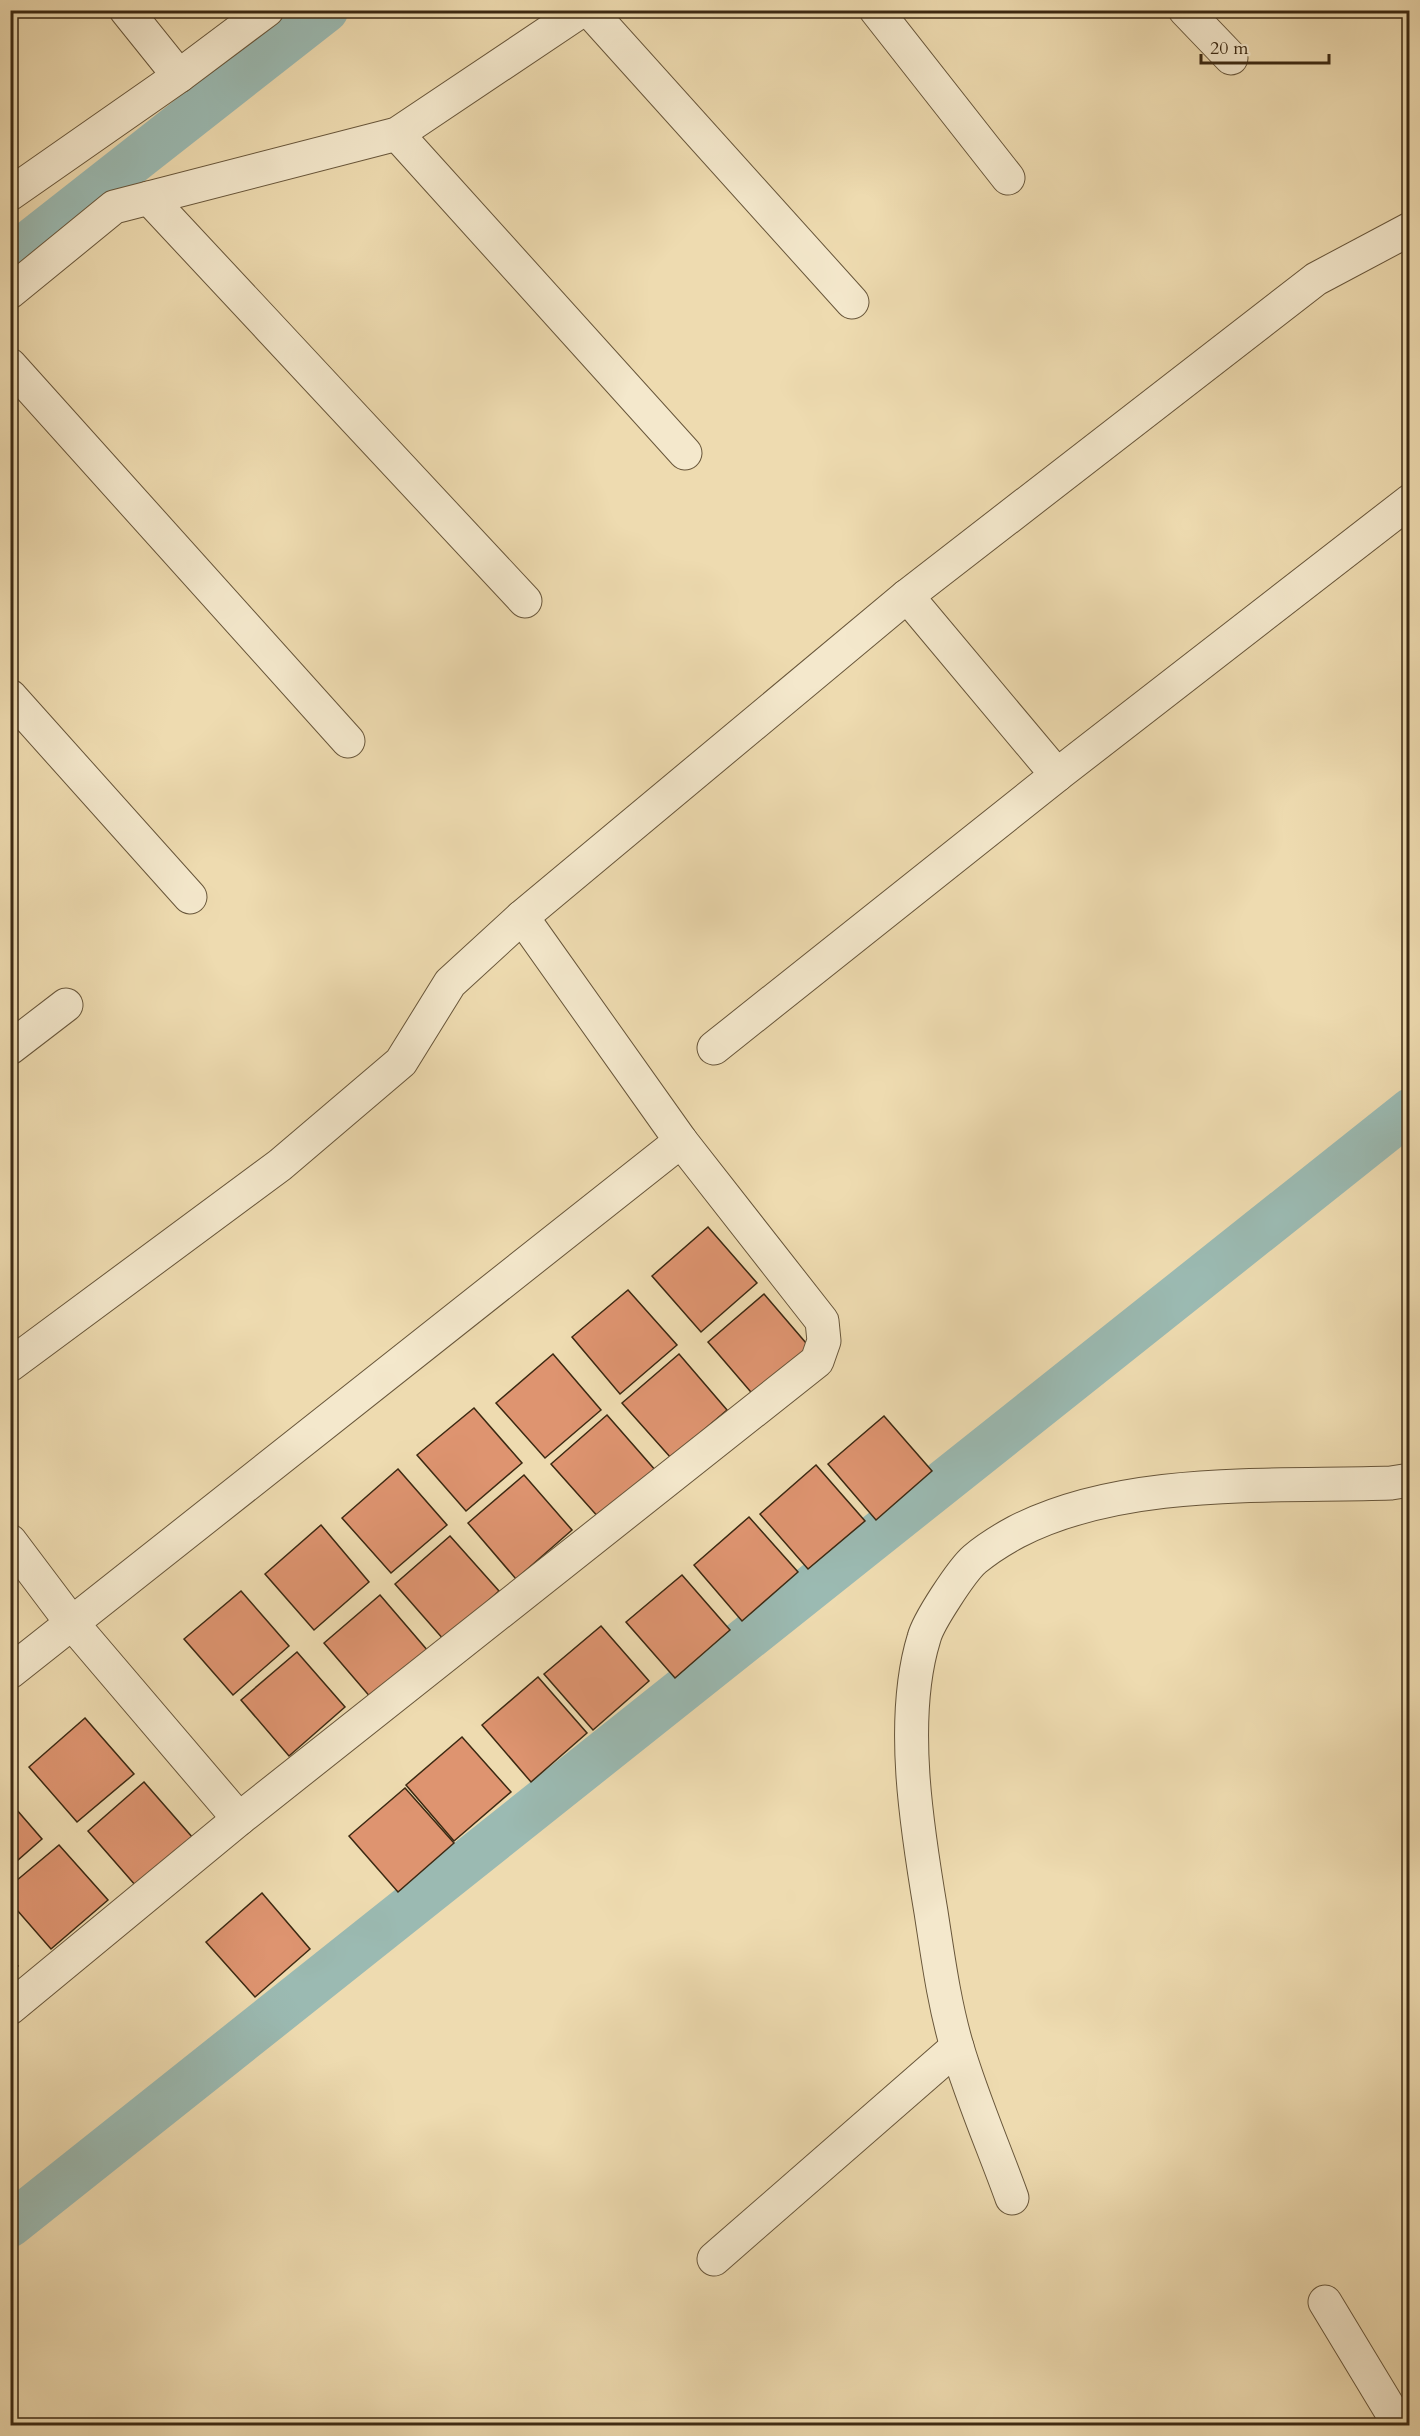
<svg xmlns="http://www.w3.org/2000/svg" width="1420" height="2436" font-family="Cardo,serif">
<style>
.lines{fill:none;stroke-linecap:round;stroke-linejoin:round}
.canal{stroke:#9bbab2;stroke-width:45}
.building{fill:#de9470;stroke:#3c2912;stroke-width:1.5}
.minor-casing{stroke:#68563a;stroke-width:35}
.minor{stroke:#f4e8cc;stroke-width:33}
</style>
<rect width="100%" height="100%" fill="#eedbb0"/>
<filter id="stains"><feTurbulence type="fractalNoise" baseFrequency=".00333" numOctaves="4"/><feColorMatrix values="0 0 0 0 .2 0 0 0 0 .09 0 0 0 0 .02 0 0 0 .5 -.17"/></filter>
<radialGradient id="worn" r=".72"><stop offset=".6" stop-color="#630" stop-opacity="0"/><stop offset="1" stop-color="#630" stop-opacity=".3"/></radialGradient>
<g class="lines">
<g class="canal">
<polyline points="10,258 326,10"/>
<polyline points="10,2225 1410,1111"/>
</g>
</g>
<g class="building">
<polygon points="708,1227 757,1283 701,1332 652,1276"/>
<polygon points="628,1290 677,1345 620,1394 572,1337"/>
<polygon points="764,1294 812,1350 756,1398 708,1342"/>
<polygon points="553,1354 601,1410 545,1458 496,1403"/>
<polygon points="679,1354 727,1410 671,1458 622,1403"/>
<polygon points="474,1408 522,1463 466,1511 417,1455"/>
<polygon points="607,1415 656,1471 600,1519 551,1464"/>
<polygon points="884,1416 932,1471 876,1520 828,1464"/>
<polygon points="816,1465 865,1521 808,1569 760,1514"/>
<polygon points="398,1469 447,1525 391,1573 342,1518"/>
<polygon points="524,1475 572,1530 516,1579 468,1523"/>
<polygon points="749,1517 798,1572 742,1621 694,1565"/>
<polygon points="321,1525 369,1582 314,1630 265,1574"/>
<polygon points="450,1536 499,1591 444,1640 395,1584"/>
<polygon points="682,1575 730,1630 675,1678 626,1622"/>
<polygon points="241,1591 289,1646 233,1695 184,1639"/>
<polygon points="380,1595 428,1651 372,1699 324,1643"/>
<polygon points="601,1626 649,1681 593,1730 544,1674"/>
<polygon points="297,1652 345,1707 289,1756 241,1700"/>
<polygon points="538,1677 587,1733 531,1782 482,1725"/>
<polygon points="85,1718 134,1774 77,1822 29,1767"/>
<polygon points="462,1737 511,1792 454,1841 406,1785"/>
<polygon points="144,1782 193,1838 136,1886 88,1831"/>
<polygon points="405,1788 454,1843 398,1892 349,1836"/>
<polygon points="10,1802 42,1839 10,1867"/>
<polygon points="59,1845 108,1900 51,1949 10,1902 10,1886"/>
<polygon points="262,1893 310,1949 255,1997 206,1942"/>
<polygon points="10,1957 18,1966 10,1973"/>
</g>
<g class="lines">
<g class="minor-casing">
<g id="minor">
<polyline points="126,10 179,76"/>
<polyline points="589,10 852,302"/>
<polyline points="876,10 1008,178"/>
<polyline points="1185,10 1231,58"/>
<polyline points="397,134 685,453"/>
<polyline points="10,194 179,76 267,10"/>
<polyline points="149,198 525,601"/>
<polyline points="10,292 114,207 397,134 582,10"/>
<polyline points="10,365 348,741"/>
<polyline points="10,696 190,897"/>
<polyline points="1057,775 1410,501"/>
<polyline points="10,1048 66,1005"/>
<polyline points="714,1048 1057,775 907,596"/>
<polyline points="10,1365 280,1165 401,1062 450,983 522,917 907,596 1316,279 1410,229"/>
<polyline points="10,1541 71,1622 239,1819"/>
<polyline points="10,1672 681,1141"/>
<polyline points="10,2008 239,1819 817,1361 824,1341 822,1321 681,1141 522,917"/>
<path d="M1012,2198C994,2148 972,2098 957,2047C944,2003 938,1957 931,1912C917,1829 899,1719 924,1638C928,1622 962,1570 975,1559C987,1549 1003,1539 1016,1532C1124,1476 1273,1487 1391,1483L1410,1480"/>
<polyline points="714,2259 957,2047"/>
<polyline points="1325,2302 1400,2426"/>
</g>
</g>
<use href="#minor" class="minor"/>
</g>
<rect width="1420" height="2436" fill="none" stroke="#eedbb0" stroke-width="36"/>
<rect x="12" y="12" width="1396" height="2412" fill="none" stroke="#3c2912" stroke-width="3"/>
<rect x="18" y="18" width="1384" height="2400" fill="none" stroke="#3c2912" stroke-width="1.5"/>
<path d="M1201 54v9h128v-9" fill="none" stroke="#3c2912" stroke-width="3"/>
<text x="1210" y="54" font-size="18" fill="#3c2912" stroke="#f4e8cc" stroke-width="4.5" paint-order="stroke">20 m</text>
<rect width="100%" height="100%" filter="url(#stains)"/>
<rect width="100%" height="100%" fill="url(#worn)"/>
</svg>
